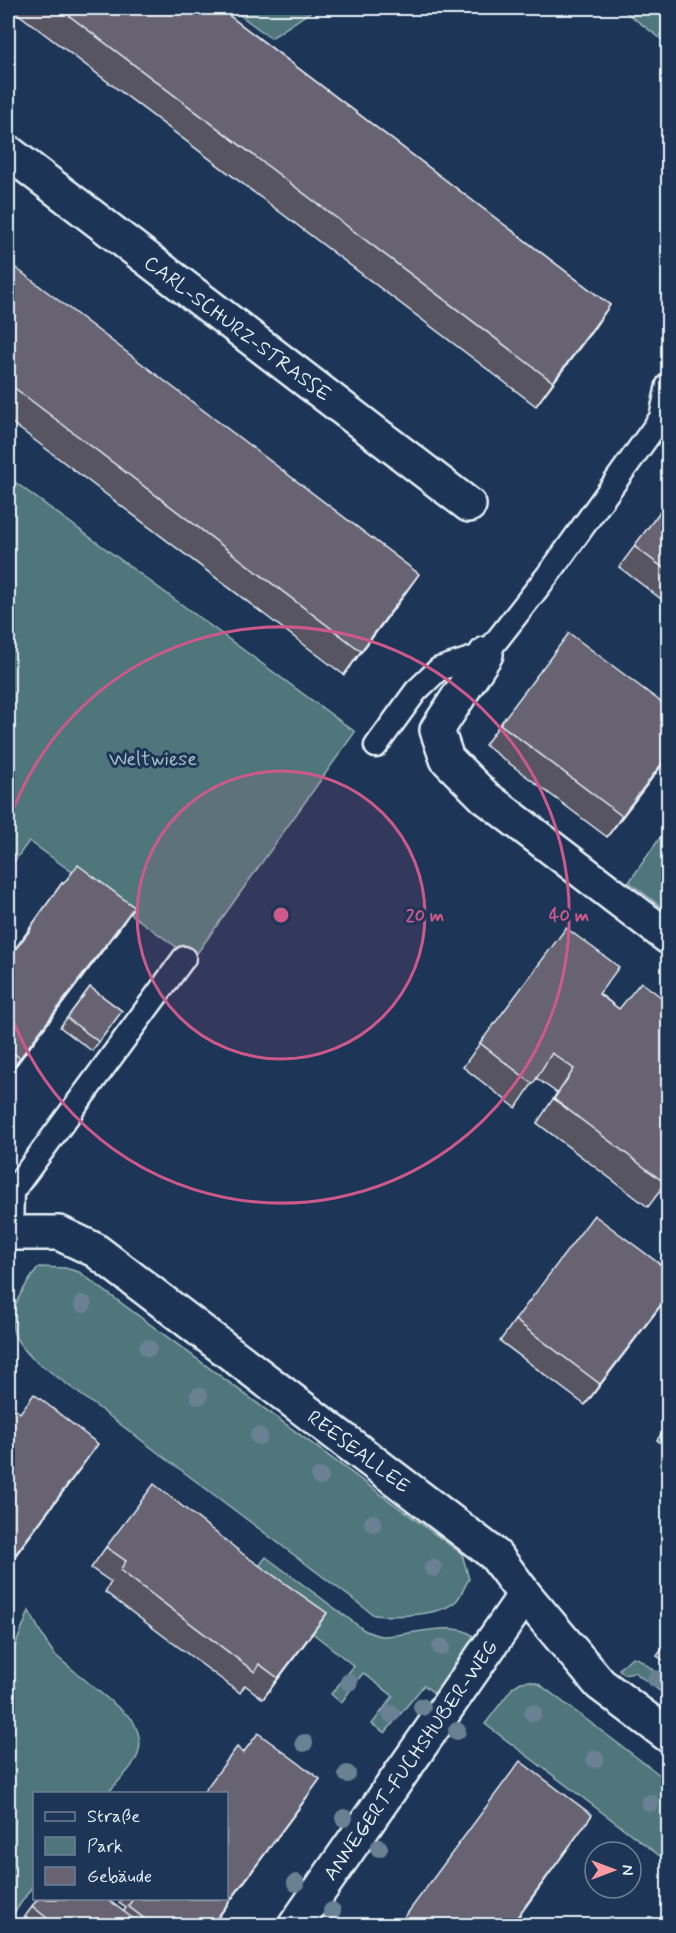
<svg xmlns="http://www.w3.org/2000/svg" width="676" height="1933" font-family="Mynerve,sans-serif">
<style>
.green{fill:#4f767a;stroke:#9cb4b9;stroke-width:1.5}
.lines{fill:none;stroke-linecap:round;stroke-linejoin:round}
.lane-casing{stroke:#e8f1f8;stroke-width:27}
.street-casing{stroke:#e8f1f8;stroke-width:38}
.lane{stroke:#1d3557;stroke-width:22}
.street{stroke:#1d3557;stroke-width:33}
.tree{fill:#6b8194}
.wall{fill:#595563;stroke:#e8f1f8;stroke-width:1.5}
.shaded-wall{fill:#484550;stroke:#e8f1f8;stroke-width:1.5}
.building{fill:#676373;stroke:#e8f1f8;stroke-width:1.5}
.ring{fill:none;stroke:#cd598a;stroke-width:3}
.labels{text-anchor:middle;stroke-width:6;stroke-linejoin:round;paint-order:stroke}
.street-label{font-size:20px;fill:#e8f1f8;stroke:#1d3557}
.park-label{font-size:20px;fill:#abc0c6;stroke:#1d3557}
.centre{fill:#cd598a;stroke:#1d3557;stroke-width:3}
.ring-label{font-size:18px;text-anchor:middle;font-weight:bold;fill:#cd598a;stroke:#1d3557;stroke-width:6;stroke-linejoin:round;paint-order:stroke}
</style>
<rect width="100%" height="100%" fill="#1d3557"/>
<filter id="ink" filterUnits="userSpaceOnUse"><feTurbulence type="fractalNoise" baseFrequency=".0167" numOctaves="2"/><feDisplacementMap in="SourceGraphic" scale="12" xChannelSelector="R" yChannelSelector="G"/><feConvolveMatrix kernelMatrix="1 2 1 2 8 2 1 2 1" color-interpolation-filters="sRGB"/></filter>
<g filter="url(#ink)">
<g class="green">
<polygon points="230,8 316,8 271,38"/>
<polygon points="620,8 655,8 668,17 668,44"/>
<polygon points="8,477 355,732 193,959 29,841 8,870"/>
<polygon points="668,826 668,912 629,882"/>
<path d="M39,1267L65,1268L79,1272L462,1554L469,1579C465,1585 462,1594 457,1600C443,1616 394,1617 374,1615L32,1358C26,1351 19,1345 15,1336C5,1312 25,1285 39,1267Z"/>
<path d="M266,1557L364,1630C370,1633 375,1635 381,1636C404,1637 457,1619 473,1636L441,1699L424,1685L385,1733L372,1724L393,1696L363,1673L341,1703L331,1694L354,1666L247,1581Z"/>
<path d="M29,1611L46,1642L55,1655L132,1719C152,1754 130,1767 108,1793L34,1794V1884L8,1922V1664Z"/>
<polygon points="632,1657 639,1659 668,1682 668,1697 634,1672 624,1674 619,1669"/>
<polygon points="530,1681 539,1684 668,1781 668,1862 485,1724 513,1687 521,1682"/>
</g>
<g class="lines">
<g class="lane-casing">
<g id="lane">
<polyline points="376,746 416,691 439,669 486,654 554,567 661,418 668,385"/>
<polyline points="11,1233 12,1192 184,958"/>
</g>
</g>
<g class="street-casing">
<g id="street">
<polyline points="8,152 469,505"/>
<polyline points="486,654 437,730 447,759 485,797 668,937"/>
<polyline points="8,1235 11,1233 59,1233 95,1250 495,1555 525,1595 600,1684 668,1735"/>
<polyline points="295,1926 525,1595"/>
</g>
</g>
<use href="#lane" class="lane"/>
<use href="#street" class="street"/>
</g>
<g class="tree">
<circle cx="83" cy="1304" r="9"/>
<circle cx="148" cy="1348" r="9"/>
<circle cx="199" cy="1396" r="9"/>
<circle cx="259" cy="1436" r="9"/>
<circle cx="320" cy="1477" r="9"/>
<circle cx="373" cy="1523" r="9"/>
<circle cx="433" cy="1568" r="9"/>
<circle cx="441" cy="1647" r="9"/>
<circle cx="656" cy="1679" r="9"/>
<circle cx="349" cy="1682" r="9"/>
<circle cx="422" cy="1707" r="9"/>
<circle cx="533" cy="1713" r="9"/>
<circle cx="391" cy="1714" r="9"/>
<circle cx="457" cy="1731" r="9"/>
<circle cx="304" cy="1743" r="9"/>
<circle cx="595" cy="1759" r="9"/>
<circle cx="347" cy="1774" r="9"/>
<circle cx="650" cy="1803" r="9"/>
<circle cx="344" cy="1818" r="9"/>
<circle cx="379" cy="1848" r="9"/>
<circle cx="296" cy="1883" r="9"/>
<circle cx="332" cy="1911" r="9"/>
</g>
<g class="wall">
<polygon points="14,8 219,8 610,305 536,406 13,10"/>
<polygon points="8,262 402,598 344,675 8,420"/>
<polygon points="669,500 669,605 619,567"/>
<polygon points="669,708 669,756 607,837 485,745 500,724"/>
<polygon points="62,883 63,884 134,907 119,929 8,1076 8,956 11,955 15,949"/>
<polygon points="90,987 122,1011 92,1051 60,1027"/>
<polygon points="600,994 619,1009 669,1003 669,1179 648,1207 537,1123 557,1093 536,1078 516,1108 463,1067 480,1043"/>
<polygon points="669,1295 585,1405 500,1341 515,1320"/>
<polygon points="669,1423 669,1449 657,1440"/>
<polygon points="106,1547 312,1634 263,1699 245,1685 240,1693 105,1592 111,1582 91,1568"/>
<polygon points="669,1639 669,1664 657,1656"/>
<polygon points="305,1800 212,1926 24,1926 20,1923 38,1899 124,1911 126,1908 119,1903 122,1899 226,1899"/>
<polygon points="592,1815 512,1926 398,1926"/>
</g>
<g class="shaded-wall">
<polygon points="610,305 593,330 536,406 553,382"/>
<polygon points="419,574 402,598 344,675 361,651"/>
<polygon points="669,754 669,756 607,837 622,816"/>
<polygon points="134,907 119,929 8,1076 20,1058"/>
<polygon points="669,1294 665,1300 585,1405 600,1384"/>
<polygon points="98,1444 83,1465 8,1566 8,1564"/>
<polygon points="327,1613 312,1634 263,1699 278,1678"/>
<polygon points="320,1779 305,1800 211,1926"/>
</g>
<g class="building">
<polygon points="59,8 219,8 610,305 553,382"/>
<polygon points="8,262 419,574 361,651 8,383"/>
<polygon points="669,500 669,572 634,546"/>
<polygon points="569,633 669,708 669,754 622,816 500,724"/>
<polygon points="78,865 134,907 20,1058 8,1049 8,956 10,953 11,955 31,929 30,928 62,883 63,884"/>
<polygon points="566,928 619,967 599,994 619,1009 641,982 669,1003 669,1178 665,1183 554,1099 574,1069 552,1053 533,1084 480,1043"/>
<polygon points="90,987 122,1011 99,1042 67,1018"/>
<polygon points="594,1215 669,1271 669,1294 600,1384 515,1320"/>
<polygon points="34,1394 98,1444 8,1564 8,1416 14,1408 20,1413"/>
<polygon points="154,1484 243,1554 327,1613 278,1678 259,1664 255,1672 120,1570 126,1561 106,1547"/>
<polygon points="258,1733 320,1779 211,1926 154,1926 128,1906 133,1899 226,1899 226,1794 202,1794 237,1747 243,1753"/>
<polygon points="520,1761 592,1815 512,1924 508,1921 504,1926 398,1926"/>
<polygon points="38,1899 107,1899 143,1926 57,1926 32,1906"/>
</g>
</g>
<circle cx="281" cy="915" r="144" fill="#cd598a" fill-opacity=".12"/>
<g class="ring">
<circle cx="281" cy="915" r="144"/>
<path d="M8 824A288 288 0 1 1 8 1006"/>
</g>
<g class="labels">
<g class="street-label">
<text transform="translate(238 328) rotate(37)" y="7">CARL-SCHURZ-STRASSE</text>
<text transform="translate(359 1451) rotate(37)" y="7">REESEALLEE</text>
<text transform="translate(410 1760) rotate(-55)" y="7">ANNEGERT-FUCHSHUBER-WEG</text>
</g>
<g class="park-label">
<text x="153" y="765">Weltwiese</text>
</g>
</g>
<circle cx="281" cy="915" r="9" class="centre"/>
<g class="ring-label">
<text x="425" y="921">20 m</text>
<text x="569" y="921">40 m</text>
</g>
<rect width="676" height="1933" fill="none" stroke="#1d3557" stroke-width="30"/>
<rect x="15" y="15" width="646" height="1903" fill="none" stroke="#e8f1f8" stroke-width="2" filter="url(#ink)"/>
<rect x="33" y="1792" width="195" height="108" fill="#1d3557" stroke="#6e8097" stroke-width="1.5"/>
<rect x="45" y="1812" width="30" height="9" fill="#1d3557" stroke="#6e8097" stroke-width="1.5"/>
<text x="87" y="1822" font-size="18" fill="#e8f1f8">Straße</text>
<rect x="45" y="1837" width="30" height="18" fill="#4f767a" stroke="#6e8097" stroke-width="1.5"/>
<text x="87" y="1852" font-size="18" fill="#e8f1f8">Park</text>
<rect x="45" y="1867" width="30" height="18" fill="#676373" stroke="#6e8097" stroke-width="1.5"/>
<text x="87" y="1882" font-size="18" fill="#e8f1f8">Gebäude</text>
<g transform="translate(613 1870) rotate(90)"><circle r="28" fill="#1d3557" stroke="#6e8097" stroke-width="1.5"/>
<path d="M0-4.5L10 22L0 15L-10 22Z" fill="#ff9aa2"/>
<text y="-9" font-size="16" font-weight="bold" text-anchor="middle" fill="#e8f1f8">N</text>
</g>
</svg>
